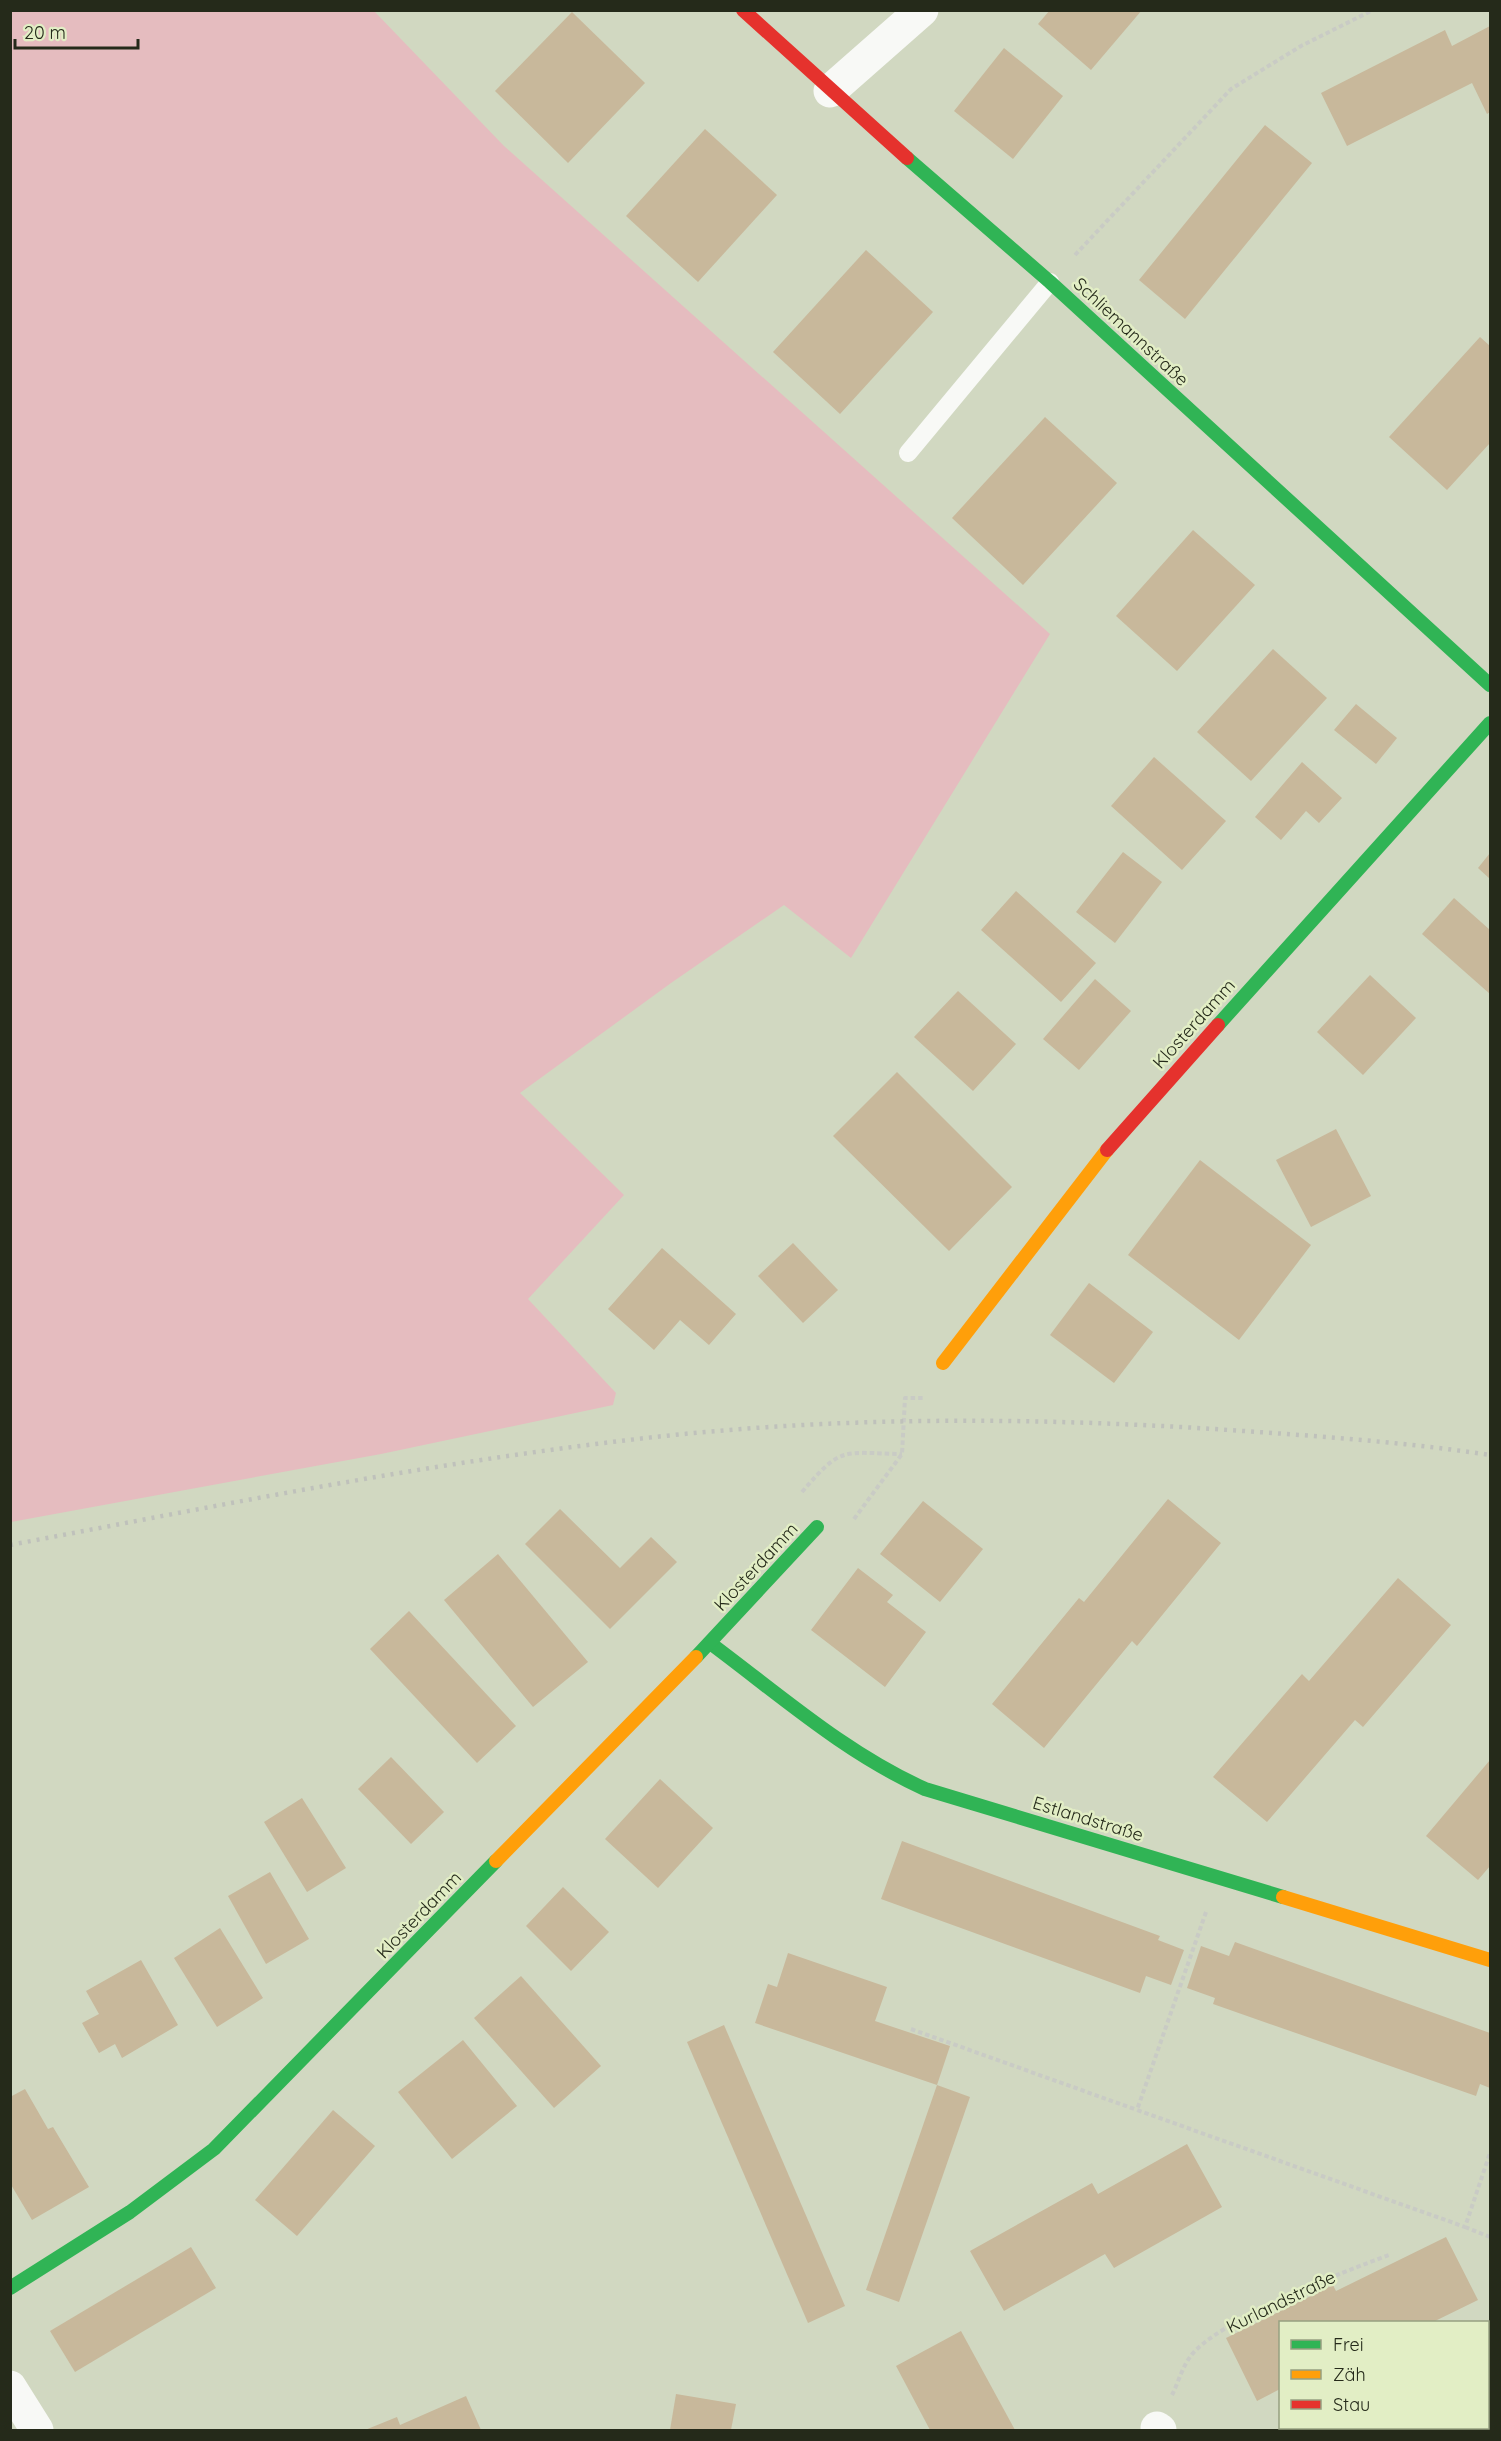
<svg xmlns="http://www.w3.org/2000/svg" width="1501" height="2441" font-family="Quicksand,sans-serif">
<style>
.green{fill:#e5bcbf}
.building{fill:#c8b89b}
.lines{fill:none;stroke-linecap:round;stroke-linejoin:round}
.path{stroke:#c9cbc5;stroke-width:4;stroke-dasharray:4.5 3;stroke-linecap:butt}
.lane{stroke:#f8f9f6;stroke-width:18}
.street{stroke:#f8f9f6;stroke-width:33}
.fast{stroke:#30b455;stroke-width:14}
.slow{stroke:#ff9f0a;stroke-width:14}
.jam{stroke:#e5322d;stroke-width:14}
.rail{stroke:#bfc1bb;stroke-width:4.5;stroke-dasharray:3 6;stroke-linecap:butt}
.labels{text-anchor:middle;stroke-width:5;stroke-linejoin:round;paint-order:stroke}
.street-label{font-size:18px;fill:#252a1a;stroke:#e2eec5}
</style>
<rect width="100%" height="100%" fill="#d1d8c1"/>
<polygon class="green" points="11,10 374,11 504,146 1050,634 851,958 784,905 671,983 520,1093 624,1195 528,1299 616,1393 613,1405 381,1454 11,1522"/>
<g class="building">
<polygon points="1050,10 1142,10 1091,70 1038,24"/>
<polygon points="572,12 645,83 568,163 495,91"/>
<polygon points="1490,26 1490,112 1487,114 1472,83 1347,146 1321,93 1445,30 1452,46"/>
<polygon points="1004,48 1063,96 1013,159 954,111"/>
<polygon points="1265,125 1312,163 1185,319 1139,280"/>
<polygon points="705,129 777,195 698,282 626,216"/>
<polygon points="866,250 933,312 840,414 773,352"/>
<polygon points="1480,337 1490,346 1490,443 1447,490 1389,437"/>
<polygon points="1045,417 1117,483 1023,585 952,518"/>
<polygon points="1193,530 1255,585 1177,671 1116,616"/>
<polygon points="1273,649 1327,698 1251,781 1197,732"/>
<polygon points="1356,704 1397,738 1376,764 1334,730"/>
<polygon points="1154,757 1226,821 1182,870 1111,806"/>
<polygon points="1302,762 1342,798 1319,823 1306,811 1281,840 1255,817"/>
<polygon points="1123,852 1162,882 1115,943 1076,912"/>
<polygon points="1490,853 1490,879 1478,868"/>
<polygon points="1016,891 1096,963 1061,1002 981,930"/>
<polygon points="1454,898 1490,930 1490,994 1422,934"/>
<polygon points="1370,975 1416,1018 1363,1075 1317,1032"/>
<polygon points="1095,979 1131,1011 1079,1070 1043,1039"/>
<polygon points="958,991 1016,1044 973,1091 914,1037"/>
<polygon points="897,1072 1012,1187 949,1251 833,1136"/>
<polygon points="1336,1129 1371,1196 1311,1227 1276,1160"/>
<polygon points="1200,1160 1311,1245 1239,1340 1128,1255"/>
<polygon points="793,1243 838,1290 803,1323 758,1276"/>
<polygon points="662,1248 736,1314 709,1345 680,1320 654,1350 608,1309"/>
<polygon points="1089,1283 1153,1332 1114,1383 1050,1335"/>
<polygon points="1168,1499 1221,1543 1137,1646 1132,1641 1044,1748 992,1704 1079,1598 1084,1602"/>
<polygon points="923,1501 983,1549 940,1602 880,1554"/>
<polygon points="560,1509 620,1568 651,1537 677,1562 610,1629 525,1544"/>
<polygon points="498,1554 588,1662 533,1707 444,1600"/>
<polygon points="858,1568 893,1595 887,1602 926,1632 885,1687 811,1630"/>
<polygon points="1398,1578 1451,1625 1363,1727 1355,1720 1267,1822 1213,1777 1302,1674 1309,1681"/>
<polygon points="409,1611 516,1726 477,1763 370,1649"/>
<polygon points="391,1757 444,1812 411,1844 358,1789"/>
<polygon points="1490,1760 1490,1866 1478,1880 1426,1836"/>
<polygon points="660,1779 713,1828 658,1888 605,1839"/>
<polygon points="302,1798 346,1868 307,1892 264,1822"/>
<polygon points="902,1841 1160,1936 1158,1940 1184,1950 1171,1985 1146,1976 1140,1993 881,1899"/>
<polygon points="270,1872 309,1939 266,1964 228,1896"/>
<polygon points="563,1887 609,1932 571,1971 526,1926"/>
<polygon points="220,1928 263,1998 217,2027 174,1958"/>
<polygon points="1235,1942 1490,2033 1490,2088 1480,2084 1476,2096 1213,2004 1215,1998 1187,1988 1201,1946 1229,1956"/>
<polygon points="788,1953 887,1987 875,2021 950,2046 937,2085 755,2023 768,1984 777,1987"/>
<polygon points="141,1960 178,2025 122,2058 115,2044 99,2053 82,2023 99,2014 86,1991"/>
<polygon points="521,1976 601,2066 554,2108 474,2018"/>
<polygon points="724,2025 845,2306 808,2323 687,2042"/>
<polygon points="463,2040 517,2106 452,2159 398,2092"/>
<polygon points="937,2085 970,2097 899,2302 866,2290"/>
<polygon points="25,2089 48,2129 53,2127 89,2187 32,2220 10,2183 10,2097"/>
<polygon points="333,2110 375,2146 297,2236 255,2200"/>
<polygon points="1187,2144 1222,2207 1114,2268 1105,2254 1004,2311 970,2251 1092,2183 1098,2194"/>
<polygon points="1446,2237 1478,2300 1433,2322 1280,2322 1280,2389 1257,2401 1226,2338 1333,2285 1336,2291"/>
<polygon points="191,2247 216,2288 75,2372 50,2331"/>
<polygon points="961,2331 1015,2430 930,2430 896,2366"/>
<polygon points="676,2394 736,2404 731,2430 670,2430"/>
<polygon points="466,2396 481,2430 365,2430 397,2417 400,2425"/>
</g>
<g class="lines">
<g class="path">
<polyline points="1075,255 1231,89 1301,46 1373,10"/>
<path d="M802,1492C842,1445 842,1453 902,1454"/>
<polyline points="854,1519 902,1454 905,1398 925,1398"/>
<polyline points="1206,1912 1137,2110 1465,2227 1490,2153"/>
<polyline points="911,2029 1137,2110"/>
<polyline points="1465,2227 1490,2237"/>
<polyline points="1488,2394 1490,2392"/>
<path d="M1172,2395C1178,2383 1182,2368 1190,2357C1214,2322 1345,2271 1389,2255"/>
<polyline points="1407,2430 1414,2428"/>
</g>
<polyline class="lane" points="908,453 1050,282"/>
<g class="street">
<polyline points="830,91 922,10"/>
<polyline points="10,2387 37,2430"/>
<polyline points="1157,2428 1160,2430"/>
</g>
<g class="fast">
<polyline points="907,158 1050,282 1490,685"/>
<polyline points="1218,1025 1490,723"/>
<path d="M710,1643C780,1695 845,1753 925,1789L1283,1897"/>
<polyline points="696,1657 817,1527"/>
<polyline points="10,2288 130,2212 214,2149 496,1861"/>
</g>
<g class="slow">
<polyline points="943,1363 1107,1150"/>
<polyline points="496,1861 696,1657"/>
<polyline points="1283,1897 1490,1960"/>
</g>
<g class="jam">
<polyline points="743,10 907,158"/>
<polyline points="1107,1150 1218,1025"/>
</g>
<path class="rail" d="M10,1545C222,1505 432,1462 646,1438C839,1416 1035,1417 1229,1430C1317,1436 1404,1442 1490,1455"/>
</g>
<g class="labels">
<g class="street-label">
<text transform="translate(1131 332) rotate(43)" y="6">Schliemannstraße</text>
<text transform="translate(1194 1024) rotate(-48)" y="6">Klosterdamm</text>
<text transform="translate(756 1567) rotate(-47)" y="6">Klosterdamm</text>
<text transform="translate(1088 1819) rotate(17)" y="6">Estlandstraße</text>
<text transform="translate(419 1915) rotate(-46)" y="6">Klosterdamm</text>
<text transform="translate(1281 2302) rotate(-26)" y="6">Kurlandstraße</text>
</g>
</g>
<rect width="1501" height="2441" fill="none" stroke="#252a1a" stroke-width="24"/>
<rect x="1279" y="2321" width="210" height="108" fill="#e2eec5" stroke="#96a081" stroke-width="1.5"/>
<rect x="1291" y="2340" width="30" height="9" fill="#30b455" stroke="#96a081" stroke-width="1.5"/>
<text x="1333" y="2351" font-size="18" fill="#252a1a">Frei</text>
<rect x="1291" y="2370" width="30" height="9" fill="#ff9f0a" stroke="#96a081" stroke-width="1.5"/>
<text x="1333" y="2381" font-size="18" fill="#252a1a">Zäh</text>
<rect x="1291" y="2400" width="30" height="9" fill="#e5322d" stroke="#96a081" stroke-width="1.5"/>
<text x="1333" y="2411" font-size="18" fill="#252a1a">Stau</text>
<path d="M15 39v9h123v-9" fill="none" stroke="#252a1a" stroke-width="3"/>
<text x="24" y="39" font-size="18" fill="#252a1a" stroke="#e2eec5" stroke-width="4.5" paint-order="stroke">20 m</text>
</svg>
